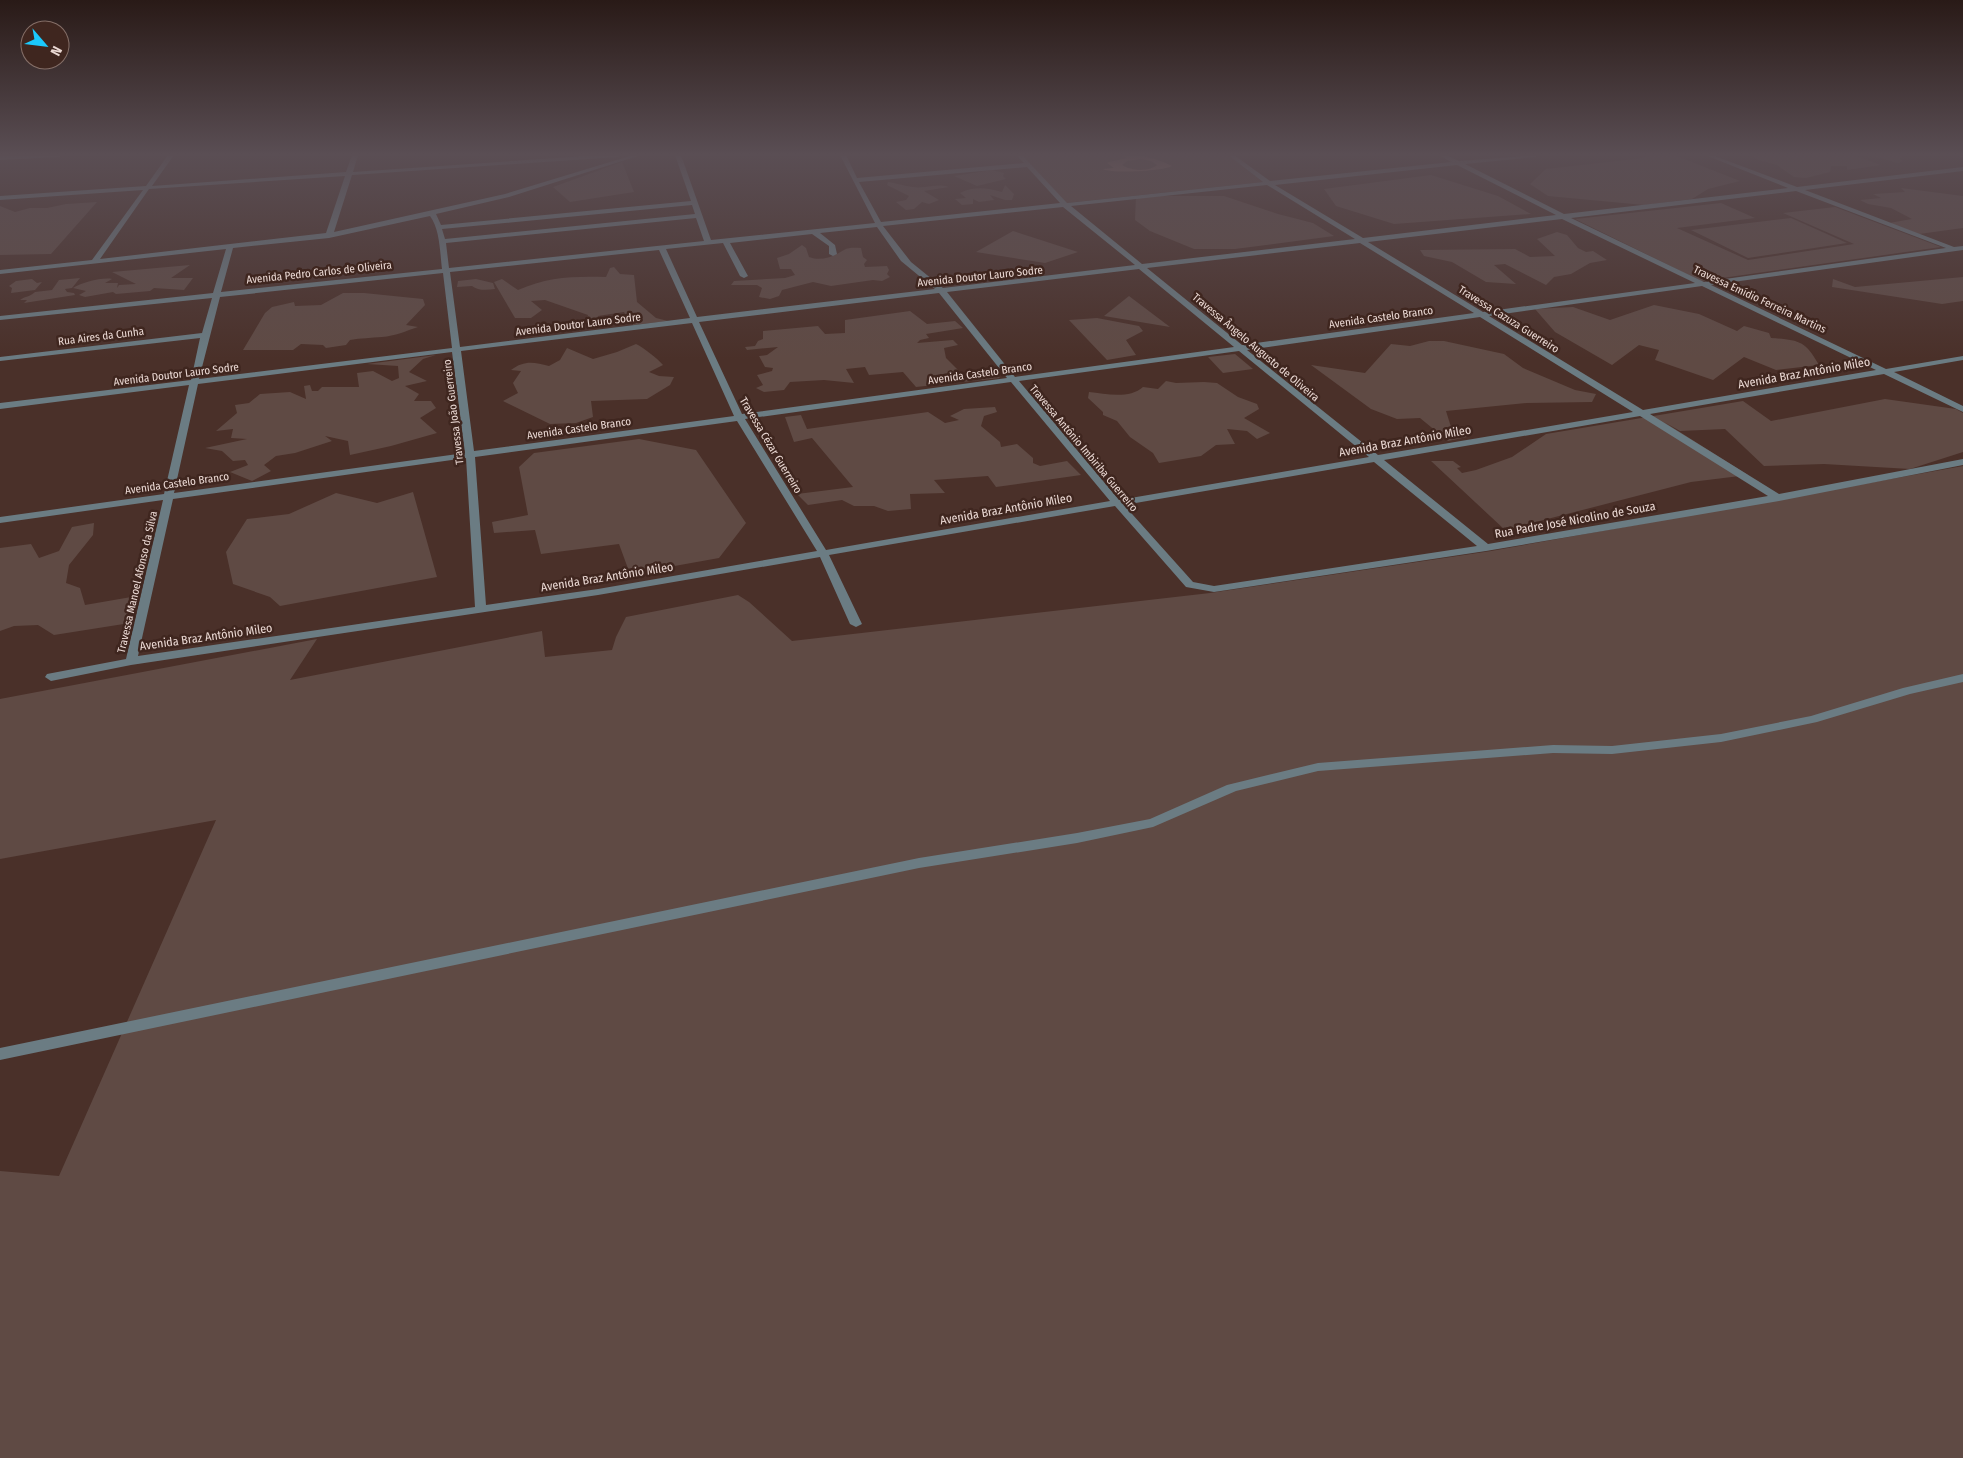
<svg xmlns="http://www.w3.org/2000/svg" width="1963" height="1458" font-family="'Fira Sans Condensed',sans-serif">
<style>
.green{fill:#5f4a44}
.water{fill:#9d776d;fill-rule:evenodd}
.lines{fill:none;stroke-linecap:round;stroke-linejoin:round}
.minor{fill:#6b7c83;fill-rule:evenodd}
.labels{text-anchor:middle;stroke-width:5;stroke-linejoin:round;paint-order:stroke}
.far-street-label{font-size:11px;fill:#ebd9d4;stroke:#3f261f}
.street-label{font-size:12px;fill:#ebd9d4;stroke:#3f261f}
</style>
<rect width="100%" height="100%" fill="#4a3029"/>
<g class="green">
<polygon points="1022,155 1228,155 1263,182 1066,203"/>
<polygon points="1654,155 1674,155 1740,181 1708,189 1692,199 1644,205 1548,196 1530,184 1546,169 1635,159"/>
<polygon points="1749,155 1899,155 1903,156 1900,159 1903,161 1898,163 1876,157 1853,155 1881,165 1847,170 1847,166 1831,166 1830,172 1806,178 1794,177 1777,165 1759,160"/>
<polygon points="622,162 634,192 570,202 553,187"/>
<polygon points="992,170 1004,173 1003,176 1006,179 977,186 954,176"/>
<polygon points="1431,175 1498,196 1531,214 1394,224 1336,206 1324,189"/>
<path d="M888,182C896,183 904,186 913,187C926,189 936,183 949,187L924,191L939,200L929,204L922,202L914,209L906,210L896,202L906,200L909,196L887,185Z"/>
<path d="M1005,185L1014,194L1012,200H1005L990,195L994,200L979,202L973,199V204L962,205L955,199L966,198L960,193C974,186 987,188 1002,192Z"/>
<polygon points="1901,188 1963,196 1963,228 1919,234 1889,223 1912,219 1891,208 1868,204 1860,200 1881,198 1873,194 1905,192"/>
<polygon points="1136,196 1224,196 1278,214 1313,223 1334,236 1235,249 1194,249 1150,231 1135,220"/>
<polygon points="97,202 51,254 0,255 0,206 15,212 30,208 47,208 66,204"/>
<polygon points="1721,203 1755,218 1677,228 1748,260 1854,244 1783,213 1835,207 1941,247 1701,281 1575,219"/>
<polygon points="1791,218 1847,243 1748,258 1691,230"/>
<polygon points="1013,231 1078,252 1045,263 976,252"/>
<polygon points="1557,232 1567,235 1578,248 1586,252 1593,251 1607,260 1590,263 1571,274 1554,277 1546,285 1505,264 1494,265 1516,284 1486,282 1452,262 1424,256 1420,250 1515,249 1530,257 1555,256 1537,239"/>
<path d="M802,245L806,248L809,257C822,262 834,256 844,250C849,247 856,248 861,248L863,257L867,260L864,264L865,267L887,266L889,270L887,274L890,277L882,281L873,280L831,286L813,282L782,290L779,296L770,299L759,297L762,288L757,285H731L734,281L785,278L795,275L791,269H780L777,258L789,254Z"/>
<path d="M190,265L171,278H193L184,290L154,288L150,291L116,294L113,292L85,297L79,295L86,291L73,288C81,283 102,277 112,279L105,283H118L117,288L119,285L136,284L112,272Z"/>
<path d="M614,267L620,274L634,275L637,302L656,318L668,321L633,325L635,314L627,316L624,312L598,316L596,322L585,324L588,315L545,300L531,301L542,310L531,318H515L494,282L502,279L518,290C547,277 574,276 606,277L610,268Z"/>
<polygon points="1963,277 1963,301 1942,304 1832,287 1833,279 1855,287"/>
<path d="M80,278L72,288L65,289L67,292L74,293L75,295L24,303L27,300H20C25,296 30,297 35,292L52,290L59,280Z"/>
<polygon points="32,279 37,283 42,282 35,290 11,293 12,288 9,286 16,281"/>
<path d="M476,279L493,283L495,289C487,290 478,291 472,286L457,287L458,281Z"/>
<path d="M343,293H364L423,299L425,305L406,325L418,327C406,331 395,336 382,337C371,338 361,338 350,340L346,345L326,348L323,345L301,344L293,350H243L265,313L272,307L294,302L295,306L321,305Z"/>
<polygon points="1129,296 1170,327 1104,316"/>
<path d="M1654,305L1699,314L1737,331L1744,326L1769,333L1771,338C1798,340 1805,340 1819,365L1776,370L1744,357L1713,380L1655,360L1659,350L1639,345L1612,365L1555,332L1535,309L1573,307L1610,320Z"/>
<polygon points="910,311 927,324 955,321 963,328 926,334 929,338 920,340 917,343 953,340 958,345 944,348 946,358 962,374 991,370 1000,378 916,387 903,372 869,375 865,367 846,369 854,383 824,380 790,382 784,390 764,392 756,388 763,385 757,375 772,371 773,368 765,367 759,356 767,355 778,347 747,350 745,347 755,346 758,341 763,339 763,331 818,326 825,334 845,333 845,320"/>
<polygon points="1097,318 1139,326 1143,331 1126,340 1136,355 1107,360 1069,320"/>
<polygon points="1429,341 1444,341 1504,354 1523,368 1575,390 1596,394 1592,402 1527,403 1446,411 1451,427 1467,437 1448,441 1420,418 1397,419 1371,409 1311,365 1365,373 1391,344 1410,346"/>
<path d="M636,344C643,347 658,359 663,365L649,372L659,376L674,377L670,385L647,399L591,401L593,417L576,423L550,424L503,401L518,393L513,383L521,371L511,370C524,360 534,362 549,366L560,360L567,348L593,359L617,352Z"/>
<polygon points="1235,354 1253,369 1223,373 1208,357"/>
<polygon points="436,355 423,359 409,372 427,381 405,386 419,394 414,401 431,401 436,408 420,418 437,433 391,446 350,455 348,441 325,436 332,441 295,453 276,456 264,465 271,471 252,481 230,472 248,465 245,460 233,461 222,451 205,448 247,439 231,438 233,429 216,431 237,413 235,405 249,403 260,394 290,392 306,399 304,386 310,385 312,391 318,391 322,387 359,387 357,373 373,371 392,381 399,378 398,366 367,364"/>
<path d="M1166,381L1176,383L1204,382L1217,383L1238,397L1257,404L1259,409L1244,418L1270,433L1257,439L1247,431L1227,429L1235,444L1216,445L1201,456L1159,463L1153,453L1130,437L1117,421L1103,415V412L1088,398L1089,392C1106,394 1130,399 1143,387L1158,389Z"/>
<polygon points="1885,399 1956,409 1963,413 1963,452 1910,469 1824,464 1764,466 1725,429 1680,431 1664,422 1748,475 1691,482 1505,530 1431,461 1453,461 1461,467 1457,468 1462,473 1476,470 1512,457 1546,434 1743,401 1771,421"/>
<polygon points="995,407 997,412 984,416 981,426 1000,442 1001,447 1017,444 1033,458 1033,463 1040,466 1067,461 1081,475 996,487 988,476 934,480 945,493 910,494 911,509 888,511 874,506 854,506 842,500 808,505 797,494 853,487 812,438 794,442 785,417 801,415 807,429 928,412 945,423 959,420 950,416 964,409"/>
<polygon points="639,439 696,450 746,523 719,558 630,574 619,544 541,554 535,530 494,533 492,522 528,515 519,467 534,453"/>
<polygon points="1963,466 1963,1458 0,1458 0,1171 59,1176 216,820 0,859 0,699 317,639 290,680 542,631 545,657 612,650 616,637 626,617 738,595 749,602 792,641 1210,593 1491,551"/>
<polygon points="413,492 437,577 280,606 270,597 233,584 226,552 247,519 289,514 336,493 377,503"/>
<polygon points="94,523 93,535 69,565 66,583 80,588 85,605 137,596 130,623 54,635 38,625 14,626 0,631 0,548 31,544 39,558 59,551 72,527"/>
</g>
<path class="water" d="M1123,155C1141,155 1157,158 1172,166C1163,171 1112,174 1103,169L1114,168L1107,163L1109,162L1127,158ZM1141,159L1151,161L1157,165C1149,172 1131,171 1122,165L1127,161Z"/>
<g class="lines">
<g class="minor">
<polygon points="33,155 62,155 59,157 0,160 0,156"/>
<path d="M168,155H174L152,186L346,172L352,155H358L353,172L599,155H621L618,157L352,175L334,232L505,194L633,155H641L509,197L436,214L441,225L691,201L675,155H681L711,240L875,223L840,155H846L857,178L1024,163L1016,155H1022L1067,203L1263,182L1228,155H1234L1270,181L1451,162L1439,155H1446L1459,161L1538,155L1535,157L1465,164L1564,214L1788,188L1705,155H1712L1797,187L1963,167V171L1805,190L1954,247L1963,246V250L1711,285L1886,369L1963,356V360L1894,372L1963,406V412L1884,374L1650,414L1779,494L1963,459V465L1779,501L1486,551L1214,592L1186,587L1115,506L829,555L862,624L856,627L850,624L820,557L598,595L131,665L51,681L45,677L47,674L126,659L163,500L0,523V517L164,494L189,385L0,409V403L191,380L200,338L0,361V357L202,333L212,298L0,320V316L213,293L226,249L0,274V270L92,260L143,190L0,200V196L146,186ZM1457,165L1556,215L1363,238L1275,185ZM1027,167L1060,203L881,222L859,182ZM345,176L326,233L100,259L149,189ZM1267,185L1355,239L1142,264L1071,206ZM1796,191L1946,248L1704,282L1571,218ZM692,205L695,214L445,239L442,229ZM1063,207L1135,265L943,288L911,262L883,226ZM430,216C440,229 440,253 442,269L221,292L233,248L329,238ZM696,218L704,241L449,268L446,243ZM1562,219L1695,283L1483,312L1368,242ZM877,227L901,261L935,289L697,317L666,249L723,243L740,276L744,278L748,276L730,243L812,234L829,246V254L833,256L837,254L835,245L820,233ZM1360,243L1474,313L1242,345L1147,268ZM659,250L690,318L460,347L450,272ZM1139,269L1234,347L1015,377L947,292ZM443,273L452,348L199,379L220,297ZM1702,286L1876,370L1643,410L1489,316ZM939,293L1007,378L742,414L699,322ZM1480,317L1633,412L1378,455L1247,350ZM692,323L734,416L474,451L461,351ZM1239,351L1369,457L1119,500L1019,381ZM452,352L465,453L174,493L198,384ZM1011,382L1110,501L826,550L745,419ZM1640,416L1768,496L1488,544L1384,460ZM737,421L817,551L598,589L486,605L475,457ZM466,458L475,607L138,656L173,499ZM1374,462L1477,546L1214,586L1193,582L1124,505Z"/>
<polygon points="1958,155 1963,155 1963,157 1959,156"/>
<polygon points="1963,674 1963,682 1910,694 1817,722 1721,742 1612,754 1553,753 1318,771 1236,791 1153,827 1077,843 919,868 0,1060 0,1048 919,858 1077,833 1150,819 1227,785 1318,763 1553,745 1612,746 1721,734 1811,716 1903,688"/>
</g>
</g>
<linearGradient id="sky" x2="0" y2="1"><stop stop-color="#291a17"/><stop offset="0.43" stop-color="#5a4e54"/><stop offset="1" stop-color="#5a4e54" stop-opacity="0"/></linearGradient>
<rect width="1963" height="359" fill="url(#sky)"/>
<g class="labels">
<g class="far-street-label">
<text transform="translate(319 272) rotate(-6)" y="4">Avenida Pedro Carlos de Oliveira</text>
<text transform="translate(980 276) rotate(-6)" y="4">Avenida Doutor Lauro Sodre</text>
<text transform="translate(1760 299) rotate(25)" y="4">Travessa Emídio Ferreira Martins</text>
<text transform="translate(1381 317) rotate(-8)" y="4">Avenida Castelo Branco</text>
<text transform="translate(1509 319) rotate(32)" y="4">Travessa Cazuza Guerreiro</text>
<text transform="translate(578 324) rotate(-7)" y="4">Avenida Doutor Lauro Sodre</text>
<text transform="translate(101 336) rotate(-7)" y="4">Rua Aires da Cunha</text>
<text transform="translate(1256 347) rotate(40)" y="4">Travessa Ângelo Augusto de Oliveira</text>
<text transform="translate(980 373) rotate(-8)" y="4">Avenida Castelo Branco</text>
<text transform="translate(176 374) rotate(-7)" y="4">Avenida Doutor Lauro Sodre</text>
<text transform="translate(453 412) rotate(-97)" y="4">Travessa João Guerreiro</text>
<text transform="translate(579 428) rotate(-8)" y="4">Avenida Castelo Branco</text>
<text transform="translate(771 445) rotate(59)" y="4">Travessa Cézar Guerreiro</text>
<text transform="translate(1084 448) rotate(50)" y="4">Travessa Antônio Imbiriba Guerreiro</text>
<text transform="translate(177 483) rotate(-8)" y="4">Avenida Castelo Branco</text>
<text transform="translate(137 582) rotate(-77)" y="4">Travessa Manoel Afonso da Silva</text>
</g>
<g class="street-label">
<text transform="translate(1804 373) rotate(-10)" y="4">Avenida Braz Antônio Mileo</text>
<text transform="translate(1405 441) rotate(-10)" y="4">Avenida Braz Antônio Mileo</text>
<text transform="translate(1006 509) rotate(-10)" y="4">Avenida Braz Antônio Mileo</text>
<text transform="translate(1575 520) rotate(-10)" y="4">Rua Padre José Nicolino de Souza</text>
<text transform="translate(607 577) rotate(-9)" y="4">Avenida Braz Antônio Mileo</text>
<text transform="translate(206 637) rotate(-8)" y="4">Avenida Braz Antônio Mileo</text>
</g>
</g>
<g transform="translate(45 45) rotate(118)"><circle r="24" fill="#3f261f" stroke="#846e67"/>
<path d="M0-4L9 19L0 12L-9 19Z" fill="#1bc9fc"/>
<text y="-8" font-size="14" font-weight="bold" text-anchor="middle" fill="#ebd9d4">N</text>
</g>
</svg>
